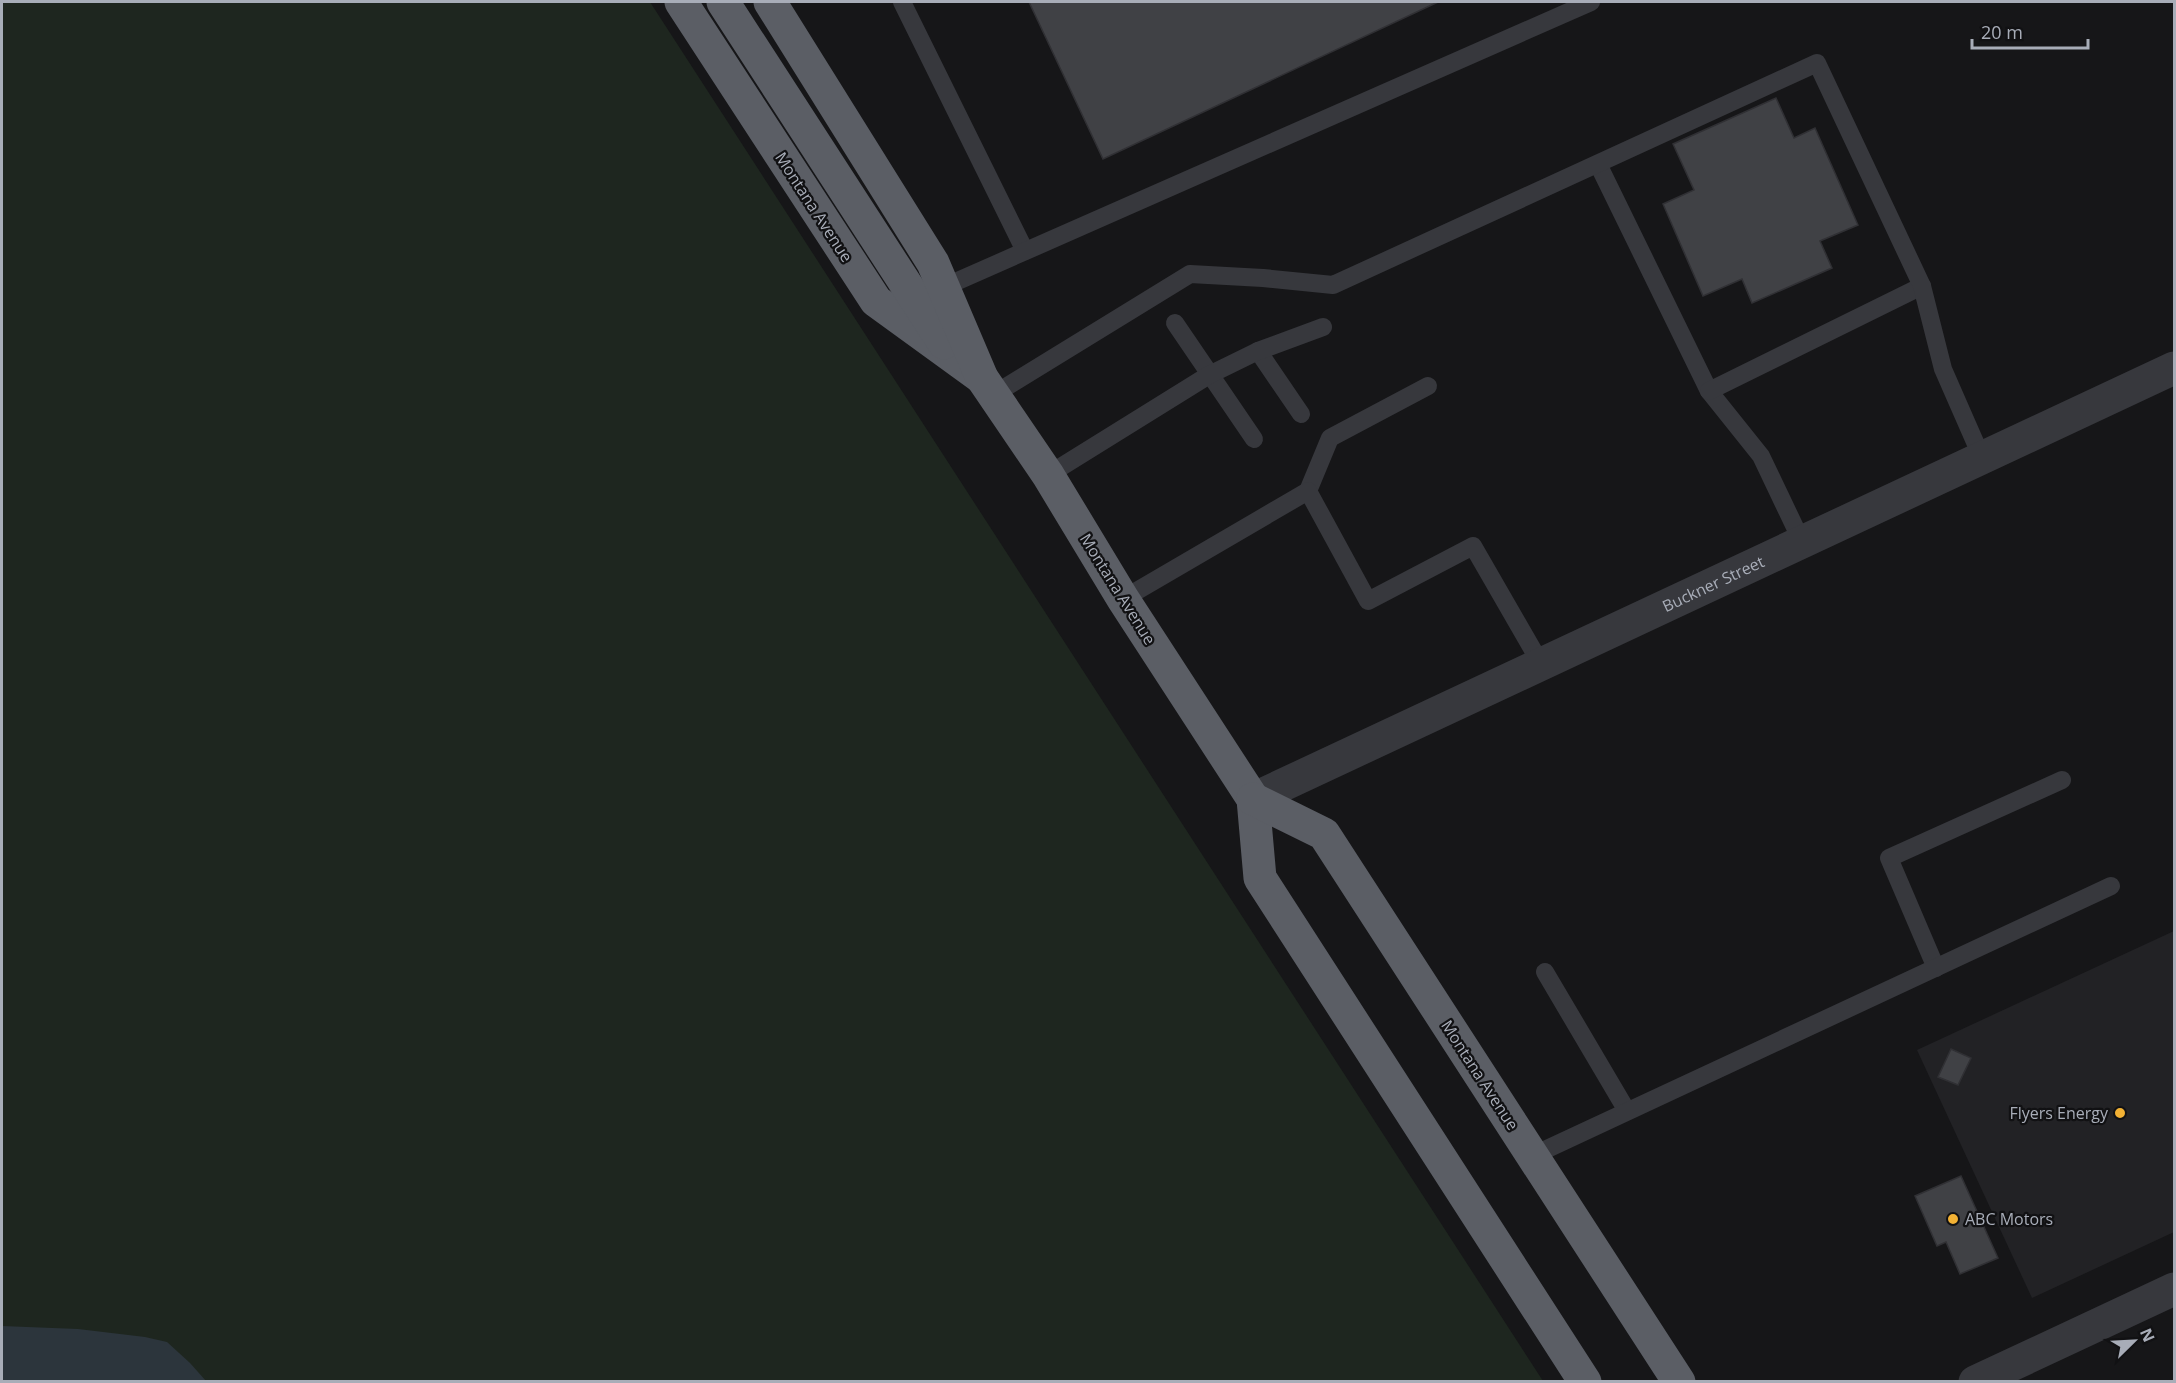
<svg xmlns="http://www.w3.org/2000/svg" width="2176" height="1383" font-family="'Open Sans',sans-serif">
<style>
.built{fill:#222225}
.green{fill:#1e261f}
.water{fill:#2c353c}
.building{fill:#404145;stroke:#303034;stroke-width:1.5}
.lines{fill:none;stroke-linecap:round;stroke-linejoin:round}
.service{stroke:#37383d;stroke-width:18}
.minor{stroke:#37383d;stroke-width:33}
.trunk{stroke:#5b5e65;stroke-width:33}
.poi-dot{fill:#f2b134;stroke:#111113;stroke-width:2}
.labels{text-anchor:middle;stroke-width:4.5;stroke-linejoin:round;paint-order:stroke}
.street-label{font-size:16px;fill:#a8adb8;stroke:#111113}
.poi-label{font-size:16px;fill:#a8adb8;stroke:#111113;text-anchor:end}
</style>
<rect width="100%" height="100%" fill="#161618"/>
<polygon class="built" points="2174,931 2174,1232 2032,1298 1917,1050"/>
<polygon class="green" points="2,2 650,2 1543,1381 2,1382"/>
<polygon class="water" points="2,1326 78,1329 145,1337 167,1342 190,1363 206,1381 2,1381"/>
<g class="building">
<polygon points="1029,2 1438,2 1103,159"/>
<polygon points="1776,98 1794,138 1815,128 1858,225 1820,241 1832,268 1752,303 1742,279 1703,296 1663,204 1694,190 1673,144"/>
<polygon points="1951,1049 1971,1058 1958,1085 1938,1077"/>
<polygon points="1961,1176 1998,1258 1960,1274 1946,1242 1937,1246 1915,1196"/>
</g>
<g class="lines">
<g class="service">
<polyline points="902,2 1025,251"/>
<polyline points="1598,164 1709,391 1761,456 1802,542"/>
<polyline points="944,287 1591,2"/>
<polyline points="1175,323 1254,439"/>
<polyline points="1258,351 1301,414"/>
<polyline points="1709,391 1922,286"/>
<polyline points="993,395 1190,274 1263,278 1333,285 1817,63 1922,286 1943,369 1982,458"/>
<polyline points="1048,475 1209,375 1258,351 1323,327"/>
<polyline points="1308,491 1330,438 1428,386"/>
<polyline points="1123,599 1308,491 1368,601 1473,546 1541,664"/>
<polyline points="1936,968 1889,858 2062,780"/>
<polyline points="1545,972 1627,1111"/>
<polyline points="1532,1156 2111,886"/>
</g>
<g class="minor">
<path id="s1" d="M1253,799L2174,368"/>
<polyline points="1975,1382 2174,1289"/>
</g>
<g class="trunk">
<polyline points="681,2 876,301 982,378"/>
<polyline points="723,2 944,343"/>
<polyline points="770,2 933,263 982,378 1048,475 1123,599 1253,799 1260,878 1585,1382"/>
<polyline points="1253,799 1324,834 1679,1382"/>
</g>
</g>
<g class="poi-dot">
<circle cx="2120" cy="1113" r="6"/>
<circle cx="1953" cy="1219" r="6"/>
</g>
<g class="labels">
<g class="street-label">
<text transform="translate(814 207) rotate(57)" y="6">Montana Avenue</text>
<text dy="6" stroke="none"><textPath href="#s1" startOffset="508">Buckner Street</textPath></text>
<text transform="translate(1118 589) rotate(58)" y="6">Montana Avenue</text>
<text transform="translate(1480 1075) rotate(57)" y="6">Montana Avenue</text>
</g>
<g class="poi-label">
<text x="2108" y="1119">Flyers Energy</text>
<text x="1965" y="1225" text-anchor="start">ABC Motors</text>
</g>
</g>
<rect width="2176" height="1383" fill="none" stroke="#a8adb8" stroke-width="6"/>
<g transform="translate(2134 1341) rotate(66)" stroke="#111113" stroke-width="4.5" paint-order="stroke">
<path d="M0-4.5L10 22L0 15L-10 22Z" fill="#a8adb8"/>
<text y="-9" font-size="16" font-weight="bold" text-anchor="middle" fill="#a8adb8">N</text>
</g>
<path d="M1972 39v9h116v-9" fill="none" stroke="#a8adb8" stroke-width="3"/>
<text x="1981" y="39" font-size="18" fill="#a8adb8" stroke="#111113" stroke-width="4.5" paint-order="stroke">20 m</text>
</svg>
